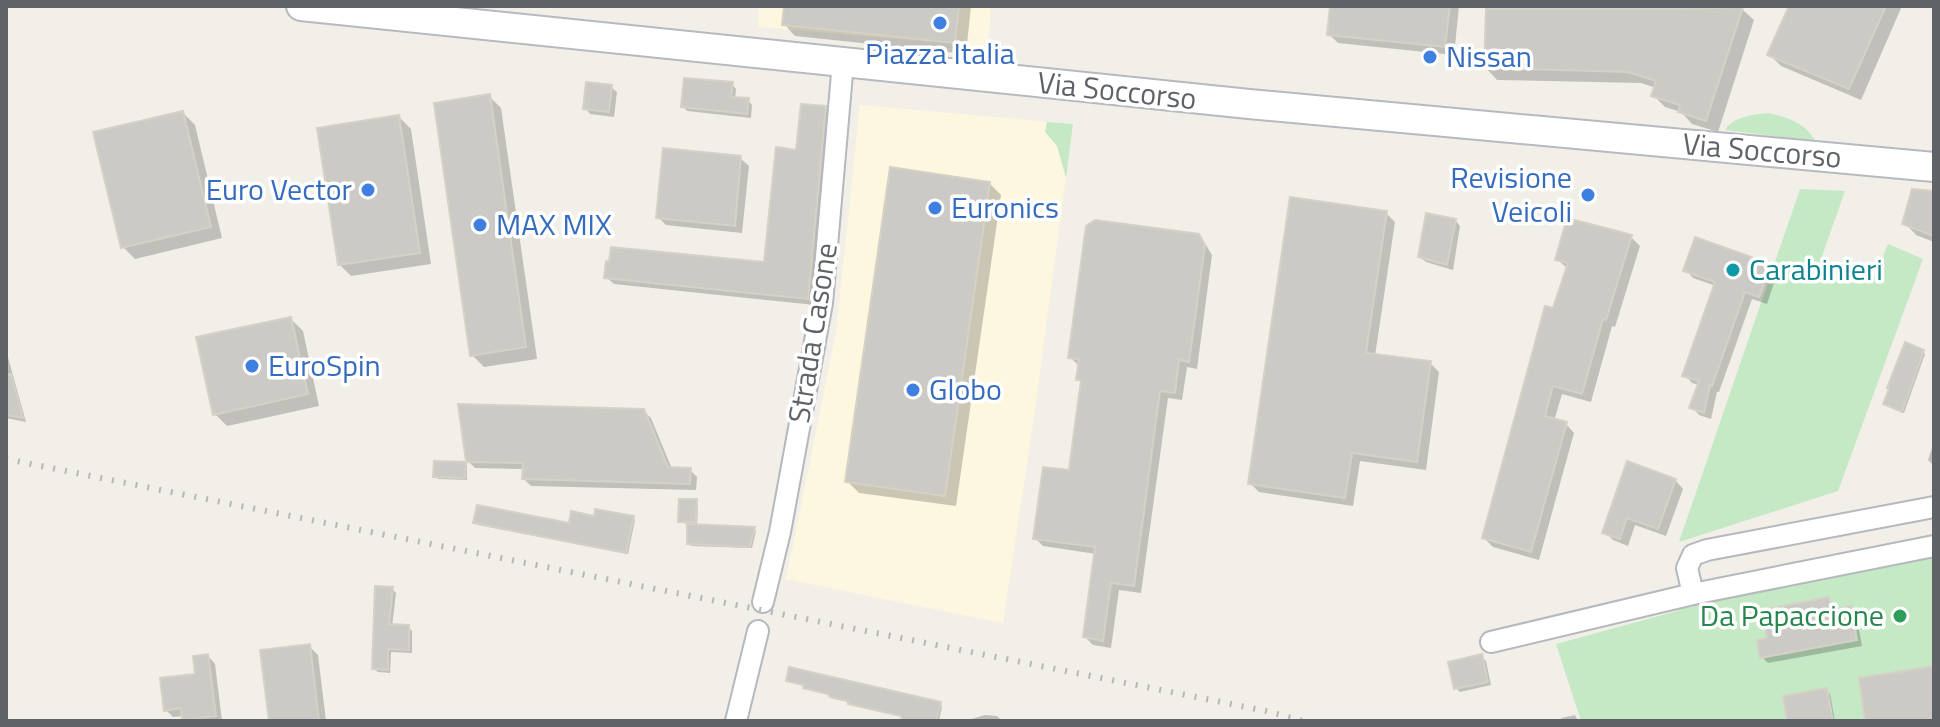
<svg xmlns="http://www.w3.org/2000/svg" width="1940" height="727" font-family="'Titillium Web',sans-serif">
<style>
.commercial{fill:#fef7e0}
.green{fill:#c5e8c5}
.shadow{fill:#0003}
.building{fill:#cccac5;stroke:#d6d1c6;stroke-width:2}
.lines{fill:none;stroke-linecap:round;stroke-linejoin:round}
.minor-casing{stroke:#b5b8bc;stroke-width:24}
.secondary-casing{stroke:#b6babf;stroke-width:32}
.minor{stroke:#fff;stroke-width:20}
.secondary{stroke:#fff;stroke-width:28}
.rail{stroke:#b6b7b8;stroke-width:6;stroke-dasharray:2 10;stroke-linecap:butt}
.shop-dot{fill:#3f7fe0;stroke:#fff;stroke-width:3}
.culture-dot{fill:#0f9aa8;stroke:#fff;stroke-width:3}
.leisure-dot{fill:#2e9e5b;stroke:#fff;stroke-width:3}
.labels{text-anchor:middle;stroke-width:7;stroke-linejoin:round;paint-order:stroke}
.shop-label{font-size:30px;fill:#366cbe;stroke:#fff;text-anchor:start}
.street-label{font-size:30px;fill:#5f6368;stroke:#fff}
.culture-label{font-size:30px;fill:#0d838f;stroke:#fff;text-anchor:start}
.leisure-label{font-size:30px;fill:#27864d;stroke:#fff;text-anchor:end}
</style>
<rect width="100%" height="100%" fill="#f1efe8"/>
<g class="commercial">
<polygon points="759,6 991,6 988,47 758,27"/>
<polygon points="860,105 1073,124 1034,417 1003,623 786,579 836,333"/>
</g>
<g class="green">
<path d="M1768,113C1786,116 1807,124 1815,141L1725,130C1734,116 1753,115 1768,113Z"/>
<polygon points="1047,122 1073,124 1066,178 1057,146 1045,132"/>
<polygon points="1800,189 1845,191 1821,259 1875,277 1888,244 1923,259 1838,491 1679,542"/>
<polygon points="1934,553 1934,721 1581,721 1556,644 1677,611 1710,598"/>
</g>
<g class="shadow">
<polygon points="786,6 971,6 966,54 795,36 784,24"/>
<polygon points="1332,6 1459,6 1454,55 1338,43 1329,34"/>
<polygon points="1791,6 1902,6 1861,100 1781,66 1769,54"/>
<polygon points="1742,9 1754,20 1718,132 1692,124 1681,112 1665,107 1653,95 1656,88 1641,83 1497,80 1486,68"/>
<polygon points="732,84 736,89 735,99 748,100 752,105 751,118 687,111 683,106"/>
<polygon points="611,87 617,92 614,117 590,114 585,108"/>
<polygon points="489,96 501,108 537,359 484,367 472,355"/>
<polygon points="825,108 833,116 815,305 614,284 606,277 766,265 798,152"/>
<polygon points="183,113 195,125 222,238 135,259 123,247"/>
<polygon points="399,117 411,129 431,264 351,276 339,264"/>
<polygon points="740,158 749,166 742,233 666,225 658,217"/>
<polygon points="989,183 1001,195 956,506 859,493 847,481"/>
<polygon points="1934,193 1934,242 1916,235 1905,223"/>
<polygon points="1386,213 1395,222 1375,356 1430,363 1439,372 1426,470 1360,461 1353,506 1259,492 1250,483"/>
<polygon points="1455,220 1460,226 1453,270 1426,262 1420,257"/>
<polygon points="1198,236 1206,245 1212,255 1197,369 1187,367 1182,400 1168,398 1141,593 1119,590 1111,648 1093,645 1085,637 1096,554 1043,546 1035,538 1071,472 1083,384 1078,379 1078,365 1070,357"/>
<polygon points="1631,237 1640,246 1615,327 1612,326 1591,402 1562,394 1554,421 1566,424 1574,433 1539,560 1493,547 1484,538 1568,269 1557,259"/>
<polygon points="1770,266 1777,274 1767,304 1752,299 1719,392 1717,392 1711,419 1699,415 1692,407 1699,385 1692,383 1685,375 1716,286 1693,278 1686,270"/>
<polygon points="291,319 303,331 319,406 227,426 215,414"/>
<polygon points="6,350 26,422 6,418"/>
<polygon points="1923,352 1925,354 1904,413 1888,406 1886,404"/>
<polygon points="643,411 651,418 672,469 690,470 697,477 696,490 531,486 524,479 525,469 475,468 468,461"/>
<polygon points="1934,442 1934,466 1928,460"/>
<polygon points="436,463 467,464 467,480 438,479 435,476"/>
<polygon points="1675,480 1683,489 1666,536 1635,525 1628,546 1613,540 1605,532"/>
<polygon points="696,501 698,504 697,527 754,529 756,531 752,548 691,546 689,543 689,524 682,523 680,521"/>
<polygon points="596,518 633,518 635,520 628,554 478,525 475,522 570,526"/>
<polygon points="392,589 396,593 392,627 408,627 412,631 412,653 391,652 390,673 378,672 374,669"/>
<polygon points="1829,600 1835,606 1836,611 1850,608 1856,614 1862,646 1768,663 1762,657 1769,640"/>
<polygon points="309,646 318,655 326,721 271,721"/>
<polygon points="208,656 215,664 222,721 185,721 184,716 173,717 166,710 197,676"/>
<polygon points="1482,657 1486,661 1491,685 1460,692 1456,688"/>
<polygon points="788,680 940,704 942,706 939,721 920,721 852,705 849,702 835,699 831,695 808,689 805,686 790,682"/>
<polygon points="1826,691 1830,694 1835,721 1789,721"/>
<polygon points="985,715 997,716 1002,721 965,721"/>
<polygon points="1575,715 1578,721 1562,721 1561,718"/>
</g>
<g class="building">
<polygon points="784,6 959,6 955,43 782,25"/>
<polygon points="1330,6 1450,6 1445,47 1327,35"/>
<polygon points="1789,6 1886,6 1849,89 1767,55"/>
<polygon points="1743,7 1706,121 1678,112 1680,105 1651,96 1656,81 1628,72 1484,68 1486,9 1680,9"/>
<polygon points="684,78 733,82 731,97 749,98 747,114 681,107"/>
<polygon points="586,82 612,85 609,112 583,109"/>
<polygon points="490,94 526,347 470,356 434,103"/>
<polygon points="801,104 826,106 808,299 604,278 606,261 609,262 611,247 764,262 776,147 796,150"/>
<polygon points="183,111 211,227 121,248 93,132"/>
<polygon points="399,115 420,253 338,265 317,128"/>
<polygon points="663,148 741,156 735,226 656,218"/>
<polygon points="890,167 990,182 945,496 845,482"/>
<polygon points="1912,189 1934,191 1934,236 1902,224"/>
<polygon points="1290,197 1387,211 1366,353 1431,361 1417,462 1352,453 1345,498 1248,484"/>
<polygon points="1426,213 1456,219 1447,265 1418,257"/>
<polygon points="1567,218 1632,235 1606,320 1603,319 1582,394 1553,386 1545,416 1567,422 1531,552 1482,538 1545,306 1553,308 1568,263 1555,260"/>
<polygon points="1095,220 1199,234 1205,245 1189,362 1179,360 1175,393 1160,391 1134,586 1111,583 1103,641 1083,637 1095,547 1033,539 1043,467 1069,470 1081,380 1076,380 1079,359 1068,358 1086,226"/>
<polygon points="1695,237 1771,264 1759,297 1745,292 1712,386 1710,385 1704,413 1689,408 1699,381 1682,376 1715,282 1683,271"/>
<polygon points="291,317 308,394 213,415 196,337"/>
<polygon points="1905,342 1924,350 1902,412 1883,404 1889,389 1887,388"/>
<polygon points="11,374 23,418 6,415 6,375"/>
<polygon points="458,404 644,409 668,467 691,468 690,484 522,479 523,463 466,462"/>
<polygon points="434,461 466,462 465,478 433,477"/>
<polygon points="1627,461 1676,479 1658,529 1627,518 1620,539 1602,533"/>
<polygon points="679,499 697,499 696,522 678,522"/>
<polygon points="477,505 569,523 571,511 594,516 595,509 634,516 626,553 473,523"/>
<polygon points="687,524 755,527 750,547 687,544"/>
<polygon points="375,586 393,587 389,624 409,625 409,650 388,649 388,670 372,669"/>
<polygon points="1829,597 1832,610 1851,606 1857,640 1760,658 1757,640 1767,638 1762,610"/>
<polygon points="310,644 319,721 269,721 260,650"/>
<polygon points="208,654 216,716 182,720 181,708 164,711 160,678 195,674 193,656"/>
<polygon points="1482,654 1488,682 1454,689 1448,662"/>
<polygon points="1934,666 1934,721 1865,721 1859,678"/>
<polygon points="789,667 941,702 936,721 902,721 901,716 848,704 848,701 830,697 828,694 803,688 804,685 786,681"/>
<polygon points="1827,688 1833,721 1787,721 1783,696"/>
</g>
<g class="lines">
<g class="minor-casing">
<g id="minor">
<polyline points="1693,594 1687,568 1693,555 1707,550 1934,507"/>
<polyline points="763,602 780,532 822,303 843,62"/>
<polyline points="1491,642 1693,594 1934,546"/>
<polyline points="736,721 758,631"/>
</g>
</g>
<g class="secondary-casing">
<polyline id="secondary" points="301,6 1249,104 1934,167"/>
</g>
<use href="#minor" class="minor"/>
<use href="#secondary" class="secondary"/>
<polyline class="rail" points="6,459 1266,711 1303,721"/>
</g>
<g class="shop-dot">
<circle cx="940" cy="23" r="8"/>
<circle cx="1430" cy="57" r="8"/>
<circle cx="368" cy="190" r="8"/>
<circle cx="1588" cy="195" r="8"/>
<circle cx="935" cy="208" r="8"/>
<circle cx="480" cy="225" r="8"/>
<circle cx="252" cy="366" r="8"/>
<circle cx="913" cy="390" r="8"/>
</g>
<circle class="culture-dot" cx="1733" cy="270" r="8"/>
<circle class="leisure-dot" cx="1900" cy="616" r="8"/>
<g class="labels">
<g class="shop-label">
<text x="940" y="64" text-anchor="middle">Piazza Italia</text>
<text x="1446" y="67">Nissan</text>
<text x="1572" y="188" text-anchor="end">Revisione<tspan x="1572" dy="34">Veicoli</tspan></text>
<text x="352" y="200" text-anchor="end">Euro Vector</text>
<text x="951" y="218">Euronics</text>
<text x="496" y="235">MAX MIX</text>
<text x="268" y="376">EuroSpin</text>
<text x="929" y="400">Globo</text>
</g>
<g class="street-label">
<text transform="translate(1117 91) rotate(6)" y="10">Via Soccorso</text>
<text transform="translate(1762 151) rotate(5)" y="10">Via Soccorso</text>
<text transform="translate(813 333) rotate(-81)" y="10">Strada Casone</text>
</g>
<g class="culture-label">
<text x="1749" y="280">Carabinieri</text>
</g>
<g class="leisure-label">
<text x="1884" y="626">Da Papaccione</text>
</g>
</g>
<rect width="1940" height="727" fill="none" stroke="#5f6368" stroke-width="16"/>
</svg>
